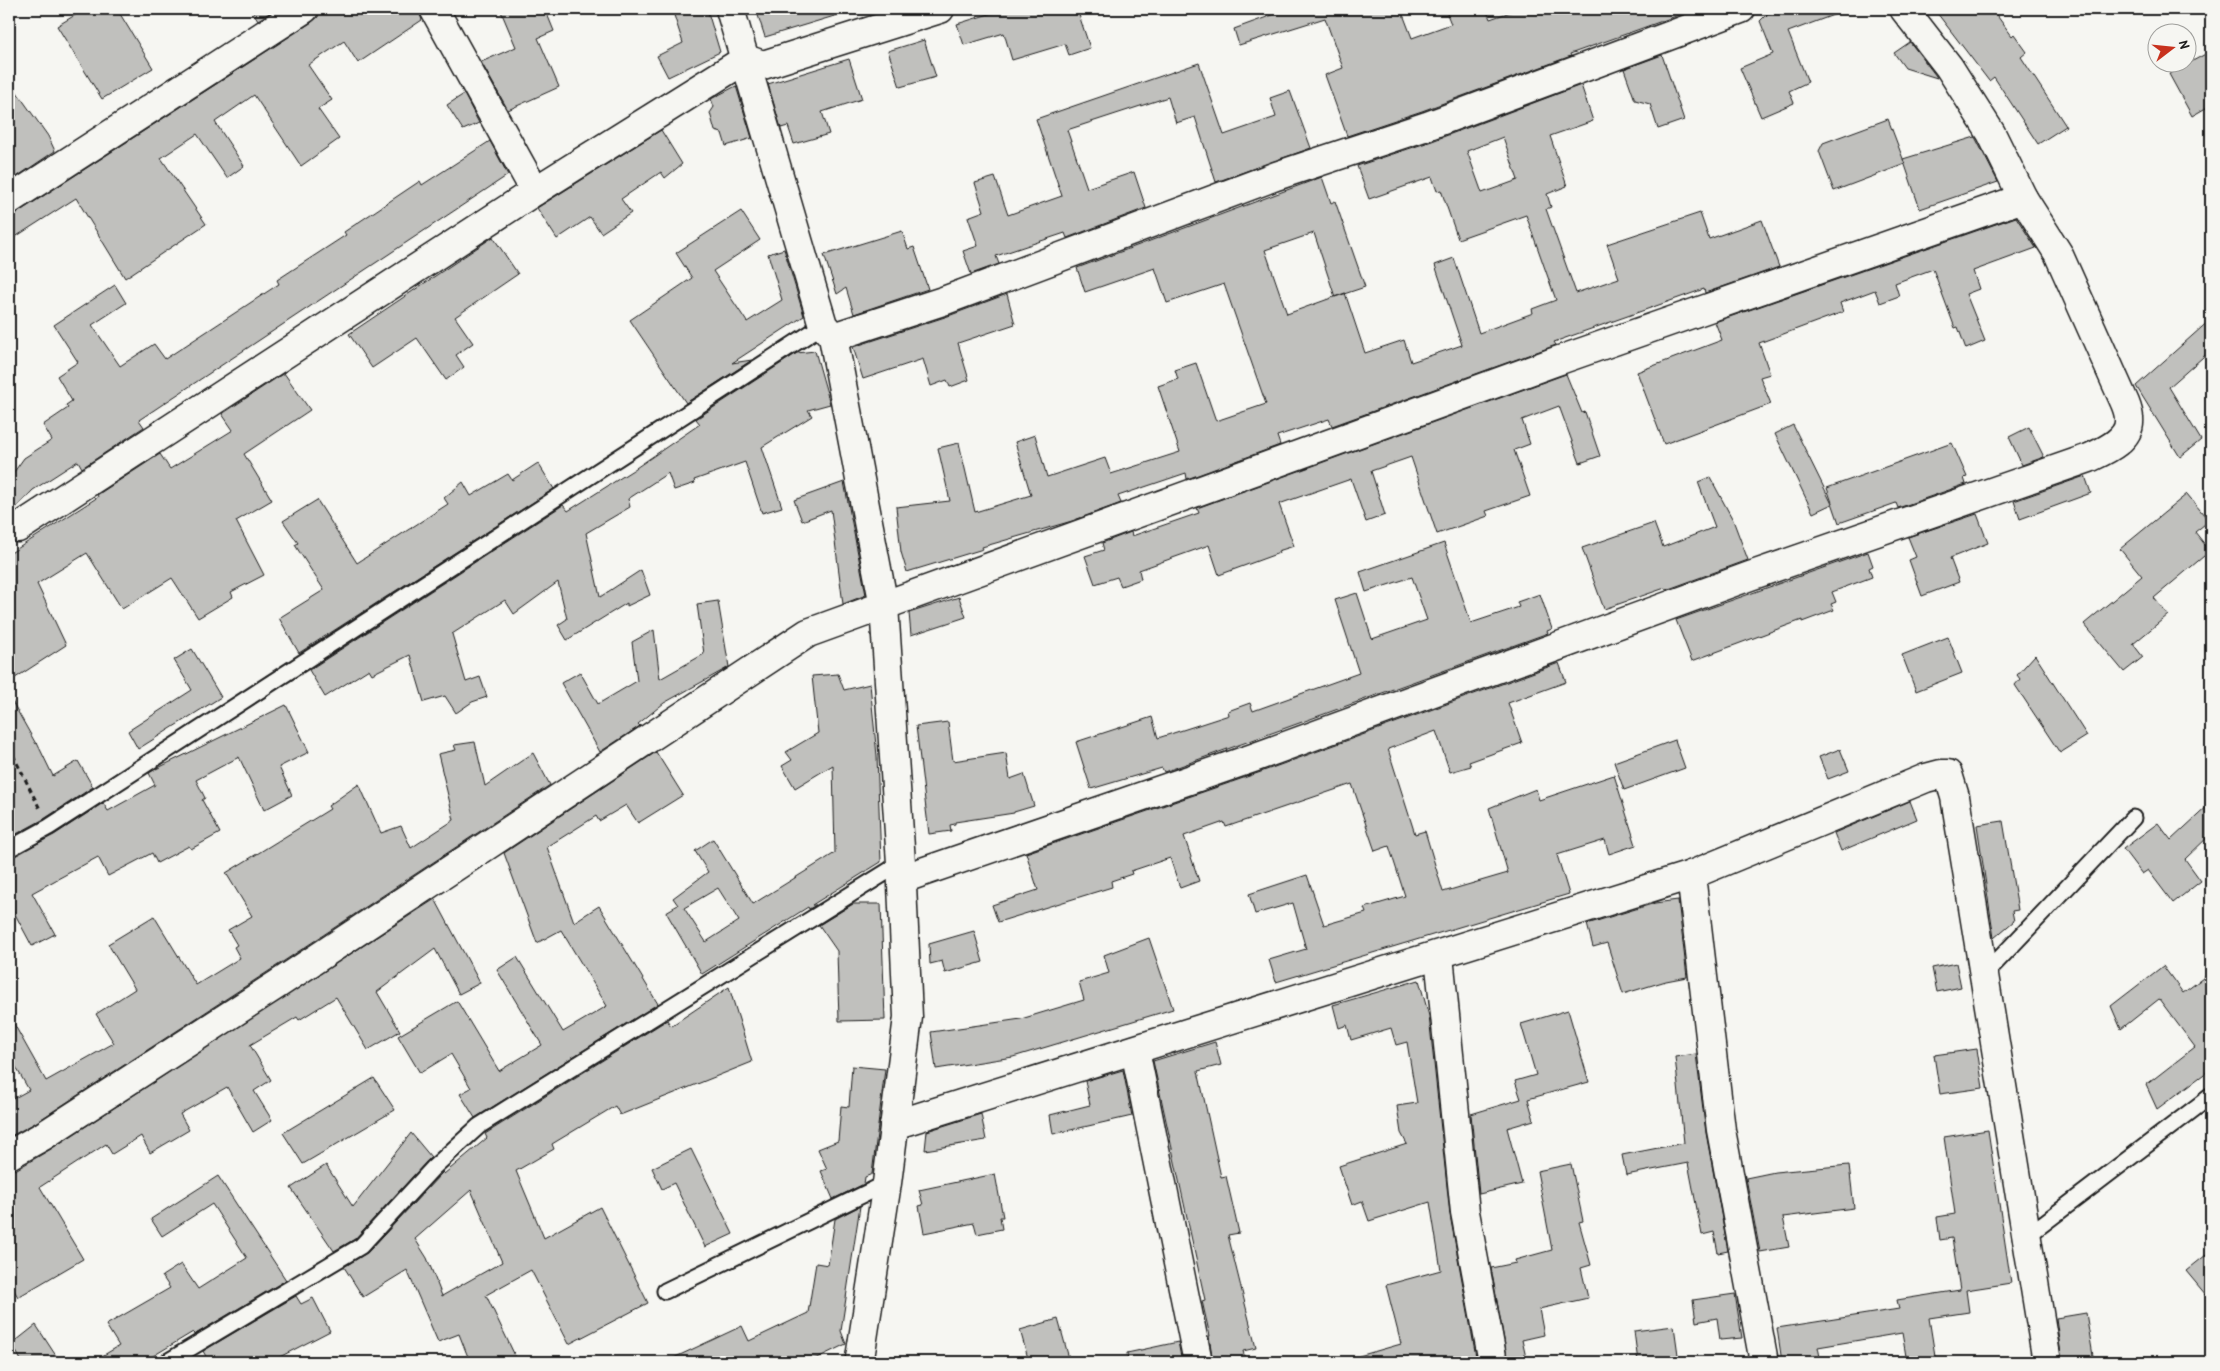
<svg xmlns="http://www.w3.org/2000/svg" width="2220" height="1371" font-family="'Patrick Hand',sans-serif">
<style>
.building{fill:#c0c0bd;stroke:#1c1c1c;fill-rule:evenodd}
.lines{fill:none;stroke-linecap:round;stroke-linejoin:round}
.lane-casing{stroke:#1c1c1c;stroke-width:19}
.street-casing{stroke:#1c1c1c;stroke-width:31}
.path{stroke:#1c1c1c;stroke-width:3;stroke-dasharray:5 4;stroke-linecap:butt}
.lane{stroke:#f6f6f2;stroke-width:15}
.street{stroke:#f6f6f2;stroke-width:28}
</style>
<rect width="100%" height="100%" fill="#f6f6f2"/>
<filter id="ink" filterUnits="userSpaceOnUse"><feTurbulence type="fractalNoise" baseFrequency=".02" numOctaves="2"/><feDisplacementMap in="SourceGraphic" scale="10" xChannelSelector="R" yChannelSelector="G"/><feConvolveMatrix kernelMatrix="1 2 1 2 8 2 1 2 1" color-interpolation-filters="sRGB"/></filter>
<g filter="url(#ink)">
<g class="building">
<polygon points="85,9 117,9 153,68 102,99 57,26"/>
<polygon points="251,9 276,9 258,20"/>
<polygon points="320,9 418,9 422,20 358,63 344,41 308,65 332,100 318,109 339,139 301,166 254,95 215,122 244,166 227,178 197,134 161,158 206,224 125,278 76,198 9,241 9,215 17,213 312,22 318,17"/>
<polygon points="500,9 545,9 554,31 538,38 559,87 508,110 481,62 516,47"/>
<polygon points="672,9 707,9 720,52 668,77 657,56 683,43"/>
<polygon points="756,9 841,9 841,14 765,37"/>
<polygon points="1005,9 1077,9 1090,48 1069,55 1065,44 1012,60 1004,33 964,45 957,24"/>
<polygon points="1289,9 1401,9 1412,38 1451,24 1445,9 1486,9 1490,19 1519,9 1689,9 1690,11 1570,54 1571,56 1422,111 1347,136 1325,75 1343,68 1325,18 1239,45 1234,29"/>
<polygon points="1782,9 1844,9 1844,11 1788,32 1808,82 1789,91 1794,103 1761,117 1740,68 1773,54 1760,21 1767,14"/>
<polygon points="1934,9 1992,9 2012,36 2014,34 2027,52 2021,57 2066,126 2038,144 1994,77 1989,81"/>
<polygon points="924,40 936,77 900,87 888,51"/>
<polygon points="1910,42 1936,76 1937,78 1905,68 1894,53"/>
<polygon points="2211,51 2211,105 2192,116 2169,74"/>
<polygon points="1662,55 1684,120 1658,129 1650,104 1635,100 1624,69"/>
<polygon points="849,59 862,99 822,112 829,134 794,144 788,126 781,128 768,84"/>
<polygon points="1199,63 1224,135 1276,117 1270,98 1290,91 1311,148 1216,182 1195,117 1176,123 1168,97 1067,130 1087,188 1134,172 1146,208 1067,238 1065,233 996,256 999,264 971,274 963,251 978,246 968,217 984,211 975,183 995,177 1008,215 1062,196 1036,119"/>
<polygon points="9,81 48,136 55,151 9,182"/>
<path d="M1581,85L1593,121L1550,136L1567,186L1547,194L1551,207L1546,209L1576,293L1619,278L1607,244L1700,213L1709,239L1762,220L1779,267L1705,293L1704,289L1554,342L1556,345L1332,426L1329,419L1277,436L1280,445L1187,479L1186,473L1118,496L1121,503L1072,521L982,547L983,549L907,572L901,552L896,507L950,501L938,448L959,443L975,512L1031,495L1015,442L1035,435L1047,477L1105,458L1111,474L1180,452L1158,386L1178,379L1175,370L1196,363L1216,421L1266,404L1224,284L1167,303L1155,268L1085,292L1077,268L1322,177L1331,203L1335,201L1365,287L1335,297L1314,233L1265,250L1287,314L1345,293L1365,353L1404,340L1411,362L1462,345L1435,265L1454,258L1479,333L1533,313L1532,309L1556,300L1526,215L1458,239L1441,190L1437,191L1432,177L1369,199L1357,166L1432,141ZM1503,137L1518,180L1482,193L1467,151Z"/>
<polygon points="736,86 752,138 726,146 722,133 715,131 710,113 714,107 711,99"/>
<polygon points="464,94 479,123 463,130 447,105"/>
<polygon points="1888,119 1905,164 1834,191 1819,151 1823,143"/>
<polygon points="661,130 682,164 665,178 661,172 621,199 631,213 601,233 590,217 557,239 537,208"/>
<polygon points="1975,137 1998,182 1920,209 1903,159"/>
<polygon points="490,141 508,175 139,420 144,427 82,468 78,461 33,490 9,515 9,479 24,458 52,440 43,425 68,408 66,405 72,401 57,376 78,362 54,325 115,285 126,303 92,325 120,366 154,344 165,359 279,284 277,280 346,235 344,232 420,181 422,185"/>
<polygon points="741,211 760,240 713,271 747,322 782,300 768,254 784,249 804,316 732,363 752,360 686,403 630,320 692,278 676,253"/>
<polygon points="2016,217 2036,248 1973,271 1979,289 1966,294 1985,341 1966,349 1958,327 1955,328 1933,269 1895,283 1899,296 1880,303 1875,290 1840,303 1843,312 1759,343 1770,374 1760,377 1771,404 1664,444 1637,372 1722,340 1715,322"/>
<polygon points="902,231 908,249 914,247 928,289 854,314 846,288 837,294 824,255"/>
<polygon points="493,237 518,274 455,317 473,343 456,355 464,367 446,380 417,338 372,368 349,334"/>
<polygon points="1007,294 1015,324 958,343 969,380 950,387 947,380 931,386 923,359 863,379 853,347 951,315"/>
<polygon points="2211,319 2211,350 2169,387 2201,440 2180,457 2136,386"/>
<polygon points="815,351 830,404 808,410 812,416 762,447 782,507 762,513 745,462 694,480 695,483 674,490 668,473 628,499 630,507 586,533 600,597 641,570 650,595 627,606 627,603 567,640 558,625 567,619 558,582 514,614 505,600 452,634 466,682 480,677 487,697 472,702 456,713 445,696 424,702 410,655 372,674 369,669 325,697 309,670 563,505 568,511 633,470 700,424 696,419 797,353"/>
<polygon points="284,373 310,410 244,454 272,500 236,521 264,575 231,592 233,597 198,618 172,578 122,609 87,553 37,584 66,645 9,682 9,554 98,497 97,495 160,454 170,469 233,430 222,414"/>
<polygon points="1566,374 1582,413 1585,412 1600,456 1580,463 1559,406 1522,420 1530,444 1514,450 1530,496 1486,511 1488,516 1437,534 1411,457 1371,471 1385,515 1366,522 1351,479 1279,504 1294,546 1278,551 1279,553 1219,575 1209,545 1139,570 1141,579 1121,586 1117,577 1095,584 1085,556 1104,550 1102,543 1131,532 1132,536 1199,513 1197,508"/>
<polygon points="1793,425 1832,504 1813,513 1775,434"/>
<polygon points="2029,427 2044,457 2022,465 2009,437"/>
<polygon points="1952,443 1967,477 1964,478 1966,484 1898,508 1896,503 1839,523 1827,488"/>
<polygon points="538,463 554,489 299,653 279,618 324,590 295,545 298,543 283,521 317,500 357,563 448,504 444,498 463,482 471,496 508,474 512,480"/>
<polygon points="2085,476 2091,493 2020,519 2014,501"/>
<polygon points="1710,477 1733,520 1748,560 1666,590 1665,588 1604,609 1582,548 1654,523 1663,547 1715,527 1698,482"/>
<polygon points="844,482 866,595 843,604 831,510 802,521 794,500"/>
<polygon points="2187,494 2209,521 2195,532 2210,551 2154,598 2168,615 2133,644 2143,657 2124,672 2084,624 2142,576 2120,549"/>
<polygon points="1977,514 1988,543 1950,558 1959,582 1922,596 1909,560 1916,557 1908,537"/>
<polygon points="1444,543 1471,623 1519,607 1517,602 1540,594 1552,629 1547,631 1548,633 1164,772 1162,768 1091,789 1076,742 1152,717 1158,738 1229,715 1228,711 1250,703 1253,711 1359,673 1335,600 1357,593 1372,639 1427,620 1412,577 1366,592 1360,572"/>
<polygon points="1868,552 1873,566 1869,568 1872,577 1832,592 1836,602 1831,604 1834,610 1802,622 1802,620 1692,661 1676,620"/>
<polygon points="959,597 966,617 911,635 909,613"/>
<polygon points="718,601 729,667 664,703 638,724 640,726 600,752 561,683 580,672 598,704 637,681 632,642 654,630 660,679 704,654 697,604"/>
<polygon points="1948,637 1962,673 1916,691 1902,655"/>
<polygon points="192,649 221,697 138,749 128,731 192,690 174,660"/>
<polygon points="2035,655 2087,736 2060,753 2015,685 2020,679 2017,675"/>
<polygon points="1559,663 1566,682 1508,703 1522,743 1469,762 1471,766 1450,772 1436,731 1388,749 1415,834 1425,831 1443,892 1508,873 1489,808 1536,789 1539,800 1614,775 1636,845 1609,854 1605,840 1557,855 1569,894 1276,982 1269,960 1306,949 1293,903 1255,914 1249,894 1307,875 1324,925 1366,913 1364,908 1405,896 1389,846 1375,851 1352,784 1226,827 1224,822 1184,836 1199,881 1180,888 1170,858 1131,871 1132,874 1111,881 1112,887 998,922 992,905 1038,890 1026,853 1258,773"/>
<path d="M838,674L844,690L870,684L877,756L881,862L812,905H816L809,909L808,907L702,974L666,912L678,905L673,898L708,872L695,851L713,839L753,904L835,853L833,765L795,788L782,766L792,760L786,752L818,733L812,676ZM718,888L739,921L706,942L684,908Z"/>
<polygon points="9,696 36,744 37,743 53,776 78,761 93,787 44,819 9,838"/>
<polygon points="286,705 309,752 279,767 292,795 264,810 239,757 196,780 205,798 202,800 220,833 191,849 189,846 157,863 152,853 108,876 98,857 32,893 55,934 32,946 9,903 9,858 54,835 103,803 108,811 155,785 149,773 156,769"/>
<polygon points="948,722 953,761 1006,753 1010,779 1024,774 1034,806 1014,812 1014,813 955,822 955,824 950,825 951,831 929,834 916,726"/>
<polygon points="1675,740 1685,768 1624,790 1614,762"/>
<polygon points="475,742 485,786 533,753 550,785 269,971 35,1123 9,1137 9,1101 29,1090 9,1055 9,1015 46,1081 114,1043 96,1014 135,989 108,944 154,916 196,985 240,958 234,947 237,945 228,930 252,916 226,873 330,809 328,806 359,784 381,833 401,826 411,848 454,820 438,754 456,750 454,745"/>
<polygon points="1840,749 1849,771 1828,779 1819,757"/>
<polygon points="656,752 683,795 638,823 626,805 599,821 596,816 547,847 574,922 599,906 658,1004 475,1118 460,1094 471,1088 451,1054 420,1073 398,1036 457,1001 499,1071 542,1045 497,970 517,957 563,1032 607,1006 561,930 537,943 504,853"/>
<polygon points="1910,801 1917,819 1841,851 1834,833"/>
<polygon points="2211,803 2211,834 2185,859 2201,881 2173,903 2148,870 2142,874 2123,849 2158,823 2171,840"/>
<polygon points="2003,821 2018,910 2012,911 2014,921 1994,938 1977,825"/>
<polygon points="435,899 480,983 459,994 435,949 377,992 400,1031 368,1050 336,997 299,1020 297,1017 250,1045 271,1080 254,1091 272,1120 253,1132 227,1087 180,1114 189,1130 150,1153 141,1136 112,1154 106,1144 40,1187 83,1259 18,1297 9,1282 9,1171 17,1169 51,1149"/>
<polygon points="1678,900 1687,977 1666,981 1623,994 1607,943 1593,947 1587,924 1655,903"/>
<polygon points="853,904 881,904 885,1020 839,1021 837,951 819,925"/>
<polygon points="974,931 983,962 945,973 942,961 930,964 929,944"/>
<polygon points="1149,938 1173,1009 1013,1057 936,1069 931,1032 1021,1019 1084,1000 1079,982 1109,973 1104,955"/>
<polygon points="1956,963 1961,987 1937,992 1932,968"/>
<polygon points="2163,966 2183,993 2211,972 2211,1069 2157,1109 2146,1085 2195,1047 2159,999 2121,1029 2111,1006"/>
<polygon points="1419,980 1429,1016 1450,1215 1477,1362 1360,1362 1359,1356 1401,1344 1386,1285 1441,1270 1430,1202 1369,1221 1362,1201 1352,1205 1339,1166 1407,1144 1401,1133 1397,1106 1417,1103 1407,1042 1396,1045 1391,1028 1351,1040 1347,1025 1339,1028 1333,1005"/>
<path d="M729,987L752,1062L620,1115L615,1106L552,1144L554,1149L516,1171L544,1238L600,1207L648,1303L569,1344L531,1270L486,1295L518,1362H470L459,1334L438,1342L407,1270L363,1297L344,1267L368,1252L440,1175L443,1172L444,1174L487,1138L485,1134L667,1020L671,1026ZM471,1190L502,1262L442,1296L427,1258L415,1239Z"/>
<polygon points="1568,1010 1589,1082 1528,1099 1534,1120 1507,1128 1522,1184 1479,1194 1471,1114 1521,1099 1515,1081 1536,1075 1521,1024"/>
<polygon points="1215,1042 1221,1065 1198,1071 1221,1177 1226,1176 1239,1233 1228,1235 1256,1348 1243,1351 1246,1362 1213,1362 1209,1336 1210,1336 1202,1301 1205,1300 1153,1061"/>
<polygon points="1977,1049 1983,1088 1940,1094 1934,1055"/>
<polygon points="1696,1054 1706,1133 1728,1251 1718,1253 1714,1232 1702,1235 1688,1163 1626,1175 1622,1155 1684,1143 1675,1057"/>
<polygon points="852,1066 885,1069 872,1174 865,1177 864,1184 833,1199 821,1171 827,1169 818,1149 838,1141 841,1106 849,1107"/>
<polygon points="1123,1070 1132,1116 1053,1134 1050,1115 1090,1105 1085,1081"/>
<polygon points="374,1078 395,1110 303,1164 283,1133"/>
<polygon points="981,1114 986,1140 925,1150 927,1131"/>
<polygon points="1988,1130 2011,1283 1966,1290 1969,1312 1929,1318 1936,1362 1907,1362 1902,1333 1818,1347 1821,1362 1782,1362 1777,1328 1899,1309 1897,1300 1960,1290 1952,1238 1940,1240 1937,1217 1955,1214 1944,1137"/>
<polygon points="411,1133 431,1157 355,1239 334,1251 291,1188 326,1165 353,1207"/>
<polygon points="691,1149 733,1234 705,1247 674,1183 662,1189 652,1168"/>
<polygon points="1571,1164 1583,1221 1579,1222 1591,1265 1581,1268 1588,1298 1539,1309 1544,1335 1522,1340 1527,1362 1508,1362 1491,1268 1516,1263 1515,1260 1552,1250 1537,1171"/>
<polygon points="1849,1165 1854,1208 1783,1217 1789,1247 1760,1252 1746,1178 1775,1172"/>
<polygon points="995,1174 1003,1217 1000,1217 1002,1229 977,1234 974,1223 924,1233 919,1206 923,1205 919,1190"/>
<polygon points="218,1176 286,1280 194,1335 193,1332 143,1362 92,1362 119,1346 106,1325 170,1288 162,1276 181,1264 198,1289 247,1258 212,1204 162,1236 151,1219"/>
<polygon points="860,1206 841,1331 846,1344 809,1362 665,1362 742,1326 749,1341 808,1313 816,1263 828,1265 835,1219"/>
<polygon points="2211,1251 2211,1301 2186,1271"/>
<polygon points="1735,1294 1742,1338 1720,1340 1717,1318 1696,1322 1693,1300"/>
<polygon points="296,1296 301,1304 313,1298 330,1331 270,1362 209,1362 203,1351"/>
<polygon points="2086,1313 2094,1362 2062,1362 2056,1318"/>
<polygon points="1058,1319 1070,1362 1029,1362 1020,1330"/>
<polygon points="36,1325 60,1362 22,1362 12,1344"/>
<polygon points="1674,1326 1679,1362 1638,1362 1634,1331"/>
<polygon points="1178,1342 1182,1362 1128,1362 1127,1353"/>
</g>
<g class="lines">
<g class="lane-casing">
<g id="lane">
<polyline points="9,849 49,827 823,325"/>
<polyline points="1984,975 2133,818"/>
<polyline points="2027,1236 2211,1096"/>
<polyline points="665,1291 887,1183"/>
<polyline points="167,1362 361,1246 433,1168 479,1126 901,863"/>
</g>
</g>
<g class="street-casing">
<g id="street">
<polyline points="434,9 535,191"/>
<polyline points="730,9 823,325 833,337 884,606 901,863 908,1017 887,1183 860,1358 862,1362"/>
<polyline points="9,200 304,9"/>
<polyline points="833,337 946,300 1276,176 1427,126 1741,9"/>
<polyline points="18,528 535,191 746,59 763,65 940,9"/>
<polyline points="1691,875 1721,1130 1764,1362"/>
<path d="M902,879L1253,758L1750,576L2089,458C2104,451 2131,440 2129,419C2129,414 2127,408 2125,403L2058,253L2023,198"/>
<polyline points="1439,956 1465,1212 1493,1362"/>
<polyline points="1135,1050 1198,1362"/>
<polyline points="894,1125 1691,875 1926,778 1941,774 1948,774 1955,797 2047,1362"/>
<polyline points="9,1155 43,1136 278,984 808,633 1554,362 2023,198 1991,133 1949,67 1904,9"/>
</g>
</g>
<polyline class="path" points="9,747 40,809"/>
<use href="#lane" class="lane"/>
<use href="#street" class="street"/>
</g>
</g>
<rect width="2220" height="1371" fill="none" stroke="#f6f6f2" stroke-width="30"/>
<rect x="15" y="15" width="2190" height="1341" fill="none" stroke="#1c1c1c" stroke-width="2" filter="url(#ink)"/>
<g transform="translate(2172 48) rotate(74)"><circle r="24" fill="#f6f6f2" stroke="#9f9f9c"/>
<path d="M0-4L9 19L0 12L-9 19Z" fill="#c8321e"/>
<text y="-8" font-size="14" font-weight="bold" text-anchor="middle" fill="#1c1c1c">N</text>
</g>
</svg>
